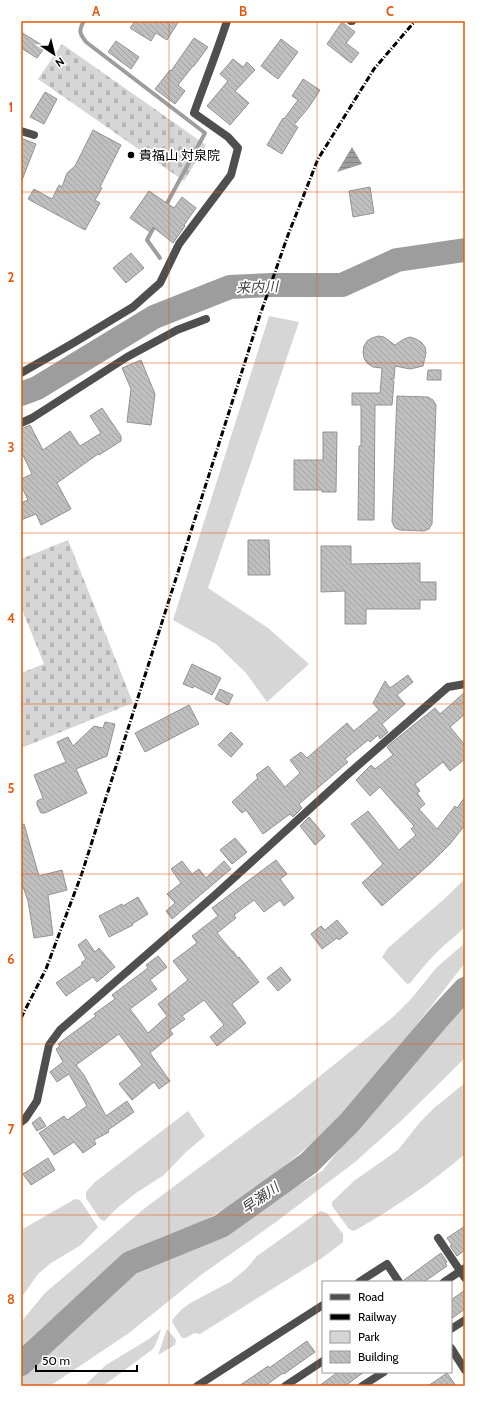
<svg xmlns="http://www.w3.org/2000/svg" width="486" height="1407" font-family="Cabin,'Noto Sans JP',sans-serif">
<style>
.green{fill:#d6d6d6}
.cemetery{fill:url(#cemetery-stones)}
.water{fill:url(#water-rules)}
.lines{fill:none;stroke-linecap:round;stroke-linejoin:round}
.stream{stroke:#9d9d9d;stroke-width:4}
.river{stroke:#9d9d9d;stroke-width:24}
.building{fill:url(#building-back-hatch);stroke:#939393}
.street{stroke:#4f4f4f;stroke-width:8}
.rail{stroke:#000;stroke-width:3;stroke-dasharray:6 2 1 2;stroke-linecap:butt}
.grid{fill:none;stroke:#e8590c;stroke-width:1;stroke-opacity:0.55}
.poi-dot{fill:#000;stroke:#fff;stroke-width:1.5}
.labels{text-anchor:middle;stroke-width:3.5;stroke-linejoin:round;paint-order:stroke}
.poi-label{font-size:13px;fill:#000;stroke:#fff;text-anchor:start}
.water-label{font-size:14px;font-style:italic;fill:#3e3e3e;stroke:#fff}
.neatline{fill:none;stroke:#e8590c;stroke-width:1.5}
.grid-label{font-size:13px;text-anchor:middle;font-weight:bold;fill:#e8590c}
</style>
<defs>
<pattern id="cemetery-stones" width="16" height="16" patternUnits="userSpaceOnUse"><rect width="16" height="16" fill="#d6d6d6"/><path d="M2 7V4a2 2 0 0 1 4 0v3zM10 15v-3a2 2 0 0 1 4 0v3z" fill="#b6b6b6"/></pattern>
<pattern id="water-rules" width="6" height="5" patternUnits="userSpaceOnUse"><rect width="6" height="5" fill="#9d9d9d"/><path d="M0 2.5h6" fill="none" stroke="#858585"/></pattern>
<pattern id="building-back-hatch" width="6" height="6" patternUnits="userSpaceOnUse"><rect width="6" height="6" fill="#bfbfbf"/><path d="M-1 5l2 2M0 0l6 6M5-1l2 2" fill="none" stroke="#a2a2a2"/></pattern>
</defs>
<rect width="100%" height="100%" fill="#fff"/>
<g class="green">
<polygon points="269,316 299,322 208,588 268,628 309,664 267,702 246,673 216,644 173,620"/>
<path d="M465,879V927C456,936 446,943 437,952C427,962 419,972 410,983L407,984L382,957L388,948L442,901Z"/>
<polygon points="465,943 465,963 356,1102 314,1142 241,1200 203,1221 159,1238 121,1258 96,1278 34,1345 21,1355 21,1322 45,1293 145,1208 294,1097 393,1017 411,999 437,967"/>
<polygon points="465,1008 465,1058 402,1120 355,1162 276,1222 201,1275 129,1333 50,1386 21,1386 21,1373 59,1343 106,1296 149,1264 224,1235 270,1203 322,1171 402,1072 443,1028"/>
<path d="M465,1083V1154C432,1182 392,1210 354,1231L349,1229L332,1206V1202L354,1181L398,1150L421,1121L434,1108Z"/>
<polygon points="188,1111 205,1136 186,1152 164,1175 136,1193 116,1209 104,1221 100,1219 86,1198 86,1192 95,1182"/>
<polygon points="75,1199 80,1200 98,1227 81,1245 51,1263 38,1274 21,1298 21,1230"/>
<polygon points="320,1211 327,1213 343,1234 343,1242 322,1258 200,1334 194,1333 186,1338 182,1338 172,1322 173,1319 182,1309 192,1302 230,1282 246,1269 257,1256"/>
<polygon points="161,1329 158,1339 153,1349 103,1386 84,1386 106,1365 149,1339"/>
<polygon points="167,1329 176,1340 175,1345 158,1355"/>
</g>
<g class="cemetery">
<polygon points="62,44 206,145 184,181 38,79"/>
<polygon points="68,540 133,703 21,748 21,673 44,664 21,607 21,559"/>
</g>
<polygon class="water" points="352,147 362,164 337,172"/>
<g class="lines">
<g class="stream">
<path d="M84,21C78,31 80,34 86,42L205,133L165,207"/>
<polyline points="156,223 147,240 160,258"/>
</g>
<g class="river">
<polyline points="21,394 37,388 154,317 230,287 272,285 342,285 397,260 465,250"/>
<polyline points="21,1364 130,1263 221,1226 309,1163 350,1122 440,1016 465,989"/>
</g>
</g>
<g class="building">
<polygon points="135,21 179,21 167,40 156,33 151,41 130,28"/>
<polygon points="342,22 355,32 346,43 359,53 351,63 327,44"/>
<polygon points="21,32 45,47 37,58 21,48"/>
<polygon points="194,38 208,47 194,66 193,66 178,85 185,91 175,104 155,89 170,70 171,71"/>
<polygon points="281,39 298,52 278,79 261,66"/>
<polygon points="116,41 139,57 131,69 108,52"/>
<polygon points="233,59 243,67 247,62 255,70 235,91 249,103 230,125 207,106 228,81 220,74"/>
<polygon points="303,79 320,90 309,107 294,125 298,127 282,154 267,145 283,118 284,119 298,100 292,96"/>
<polygon points="45,92 57,99 44,124 30,117"/>
<polygon points="93,130 121,145 100,187 102,188 95,200 100,203 85,230 28,199 34,189 52,199 59,185 62,187 67,173 75,166"/>
<polygon points="21,138 36,144 22,180 21,180"/>
<polygon points="370,187 374,213 353,217 349,191"/>
<polygon points="149,191 174,208 182,197 196,208 184,225 185,226 173,243 153,227 150,232 130,218"/>
<polygon points="131,253 144,268 126,283 113,268"/>
<polygon points="378,336 384,337 395,345 404,339 410,337 416,339 421,342 425,347 426,353 423,366 410,369 395,366 394,379 390,379 394,381 392,405 375,405 374,520 358,520 359,446 361,446 361,405 352,405 352,393 380,393 382,368 373,367 367,363 364,358 363,352 364,346 367,341 372,338"/>
<polygon points="141,360 155,394 151,425 127,422 131,389 122,368"/>
<polygon points="428,370 441,370 441,380 427,380"/>
<polygon points="397,396 428,397 433,400 436,405 432,524 429,529 424,531 400,530 395,528 392,522"/>
<polygon points="102,408 121,436 121,441 99,455 98,454 57,483 71,509 41,525 36,514 21,520 21,503 28,500 21,485 21,479 32,474 21,451 21,429 30,425 43,450 70,431 80,446 101,433 90,416"/>
<polygon points="323,432 337,432 336,492 322,492 322,490 294,490 294,460 323,460"/>
<polygon points="248,540 269,540 270,575 248,575"/>
<polygon points="321,546 351,546 351,564 420,563 420,582 436,582 436,600 420,600 420,609 366,609 366,624 345,624 345,591 321,592"/>
<polygon points="192,664 221,678 212,695 194,686 193,688 183,684"/>
<polygon points="408,675 413,682 397,695 405,704 382,724 388,732 380,739 378,735 370,742 368,740 345,759 348,762 299,804 302,808 293,817 290,814 263,834 246,810 242,813 232,802 258,778 256,775 268,766 285,787 300,773 290,760 301,752 307,758 347,723 354,731 379,710 373,703 385,681 390,688"/>
<polygon points="220,689 233,695 228,705 215,699"/>
<polygon points="465,692 465,714 450,727 465,745 465,759 450,771 443,762 415,784 420,791 417,793 425,804 419,809 437,829 455,806 457,808 465,797 465,825 450,844 431,863 382,906 362,883 383,864 351,824 368,811 399,850 416,835 411,829 414,826 380,787 370,796 356,780 371,765 375,769 393,755 387,747 395,740 435,708 440,714"/>
<polygon points="189,705 199,724 145,752 135,733"/>
<polygon points="105,722 115,724 107,756 76,769 87,793 45,813 41,813 37,805 37,801 43,798 34,775 66,762 57,742 68,737 73,746 94,726 103,728"/>
<polygon points="231,732 243,744 231,757 218,745"/>
<polygon points="309,817 325,836 315,845 300,826"/>
<polygon points="24,824 39,876 62,870 67,890 48,895 53,935 34,938 28,901 21,881 21,825"/>
<polygon points="235,838 247,852 232,864 220,850"/>
<polygon points="276,860 287,874 280,879 294,898 284,906 280,900 264,912 254,900 234,915 236,918 217,933 232,951 233,951 238,958 239,957 259,982 232,1004 246,1023 217,1046 210,1037 224,1025 204,1000 182,1016 185,1019 170,1030 173,1034 150,1053 170,1081 159,1089 154,1082 132,1100 119,1084 142,1065 119,1034 76,1065 84,1075 106,1116 127,1101 134,1112 108,1130 109,1132 94,1140 96,1144 83,1153 74,1142 54,1155 39,1133 64,1116 67,1120 87,1106 69,1074 57,1082 50,1072 63,1062 56,1049 60,1046 58,1044 96,1016 94,1014 115,999 112,995 148,968 146,965 158,956 167,967 150,980 157,989 130,1009 148,1033 167,1016 158,1004 188,980 173,961 197,943 192,936 218,916 212,908"/>
<polygon points="182,861 192,874 199,869 206,878 224,861 231,869 172,919 166,911 175,903 167,894 181,883 171,869"/>
<polygon points="138,897 148,914 132,924 133,925 109,937 99,916 122,904 123,906"/>
<polygon points="337,920 348,933 339,940 337,938 322,949 311,934 321,926 325,930"/>
<polygon points="86,939 95,952 99,948 115,967 97,982 93,977 66,996 56,983 83,964 81,963 86,959 78,945"/>
<polygon points="281,967 291,980 278,991 267,978"/>
<polygon points="40,1117 46,1126 37,1131 32,1123"/>
<polygon points="48,1158 55,1170 31,1185 23,1174"/>
<polygon points="465,1226 465,1250 457,1256 450,1246 452,1245 447,1238"/>
<polygon points="441,1253 447,1262 445,1263 447,1266 424,1282 404,1282 404,1280"/>
<polygon points="465,1290 465,1309 451,1319 451,1300"/>
<polygon points="307,1341 315,1352 284,1374 283,1373 265,1386 239,1386 268,1366 269,1368"/>
<polygon points="338,1372 364,1372 345,1386 319,1386"/>
<polygon points="447,1373 456,1386 428,1386"/>
</g>
<g class="lines">
<g class="street">
<polyline points="351,21 352,21"/>
<polyline points="21,131 34,135"/>
<path d="M21,373L75,342L133,307L160,283L179,244L231,175L238,148L228,137L194,113C205,82 217,52 227,21"/>
<polyline points="21,423 32,418 127,357 177,330 206,319"/>
<polyline points="21,1122 25,1119 37,1101 49,1045 60,1030 215,895 347,775 448,687 465,684"/>
<polyline points="438,1238 465,1278"/>
<polyline points="359,1282 387,1264 399,1282"/>
<polyline points="444,1282 465,1268"/>
<polyline points="451,1329 465,1320"/>
<polyline points="451,1348 465,1370"/>
<polyline points="197,1386 323,1305"/>
<polyline points="285,1386 323,1361"/>
<polyline points="362,1386 384,1372"/>
</g>
<polyline class="rail" points="21,1018 46,969 82,873 259,318 288,235 318,159 374,69 415,21"/>
</g>
<path class="grid" d="M169,21V1386M317,21V1386M21,192H465M21,363H465M21,533H465M21,704H465M21,874H465M21,1044H465M21,1215H465"/>
<circle class="poi-dot" cx="131" cy="155" r="4"/>
<g class="labels">
<g class="poi-label">
<text x="139" y="160">貴福山 対泉院</text>
</g>
<g class="water-label">
<text transform="translate(257 287) rotate(-2)" y="5">来内川</text>
<text transform="translate(260 1198) rotate(-35)" y="5">早瀬川</text>
</g>
</g>
<rect width="486" height="1407" fill="none" stroke="#ffffff" stroke-width="44"/>
<rect x="322" y="1281" width="130" height="92" fill="#ffffff" stroke="#999999"/>
<rect x="330" y="1294" width="20" height="6" fill="#4f4f4f" stroke="#999999"/>
<text x="358" y="1301" font-size="12" fill="#000000">Road</text>
<rect x="330" y="1314" width="20" height="6" fill="#000000" stroke="#999999"/>
<text x="358" y="1321" font-size="12" fill="#000000">Railway</text>
<rect x="330" y="1331" width="20" height="12" fill="#d6d6d6" stroke="#999999"/>
<text x="358" y="1341" font-size="12" fill="#000000">Park</text>
<rect x="330" y="1351" width="20" height="12" fill="url(#building-back-hatch)" stroke="#999999"/>
<text x="358" y="1361" font-size="12" fill="#000000">Building</text>
<g transform="translate(54 54) rotate(145)" stroke="#ffffff" stroke-width="3" paint-order="stroke">
<path d="M0-3L7 15L0 10L-7 15Z" fill="#000000"/>
<text y="-6" font-size="11" font-weight="bold" text-anchor="middle" fill="#000000">N</text>
</g>
<path d="M36 1365v6h101v-6" fill="none" stroke="#000000" stroke-width="2"/>
<text x="42" y="1365" font-size="12" fill="#000000" stroke="#ffffff" stroke-width="3" paint-order="stroke">50 m</text>
<rect x="22" y="22" width="442" height="1363" class="neatline"/>
<g class="grid-label">
<text x="96" y="16">A</text>
<text x="243" y="16">B</text>
<text x="390" y="16">C</text>
<text x="11" y="112">1</text>
<text x="11" y="282">2</text>
<text x="11" y="452">3</text>
<text x="11" y="623">4</text>
<text x="11" y="793">5</text>
<text x="11" y="964">6</text>
<text x="11" y="1134">7</text>
<text x="11" y="1304">8</text>
</g>
</svg>
